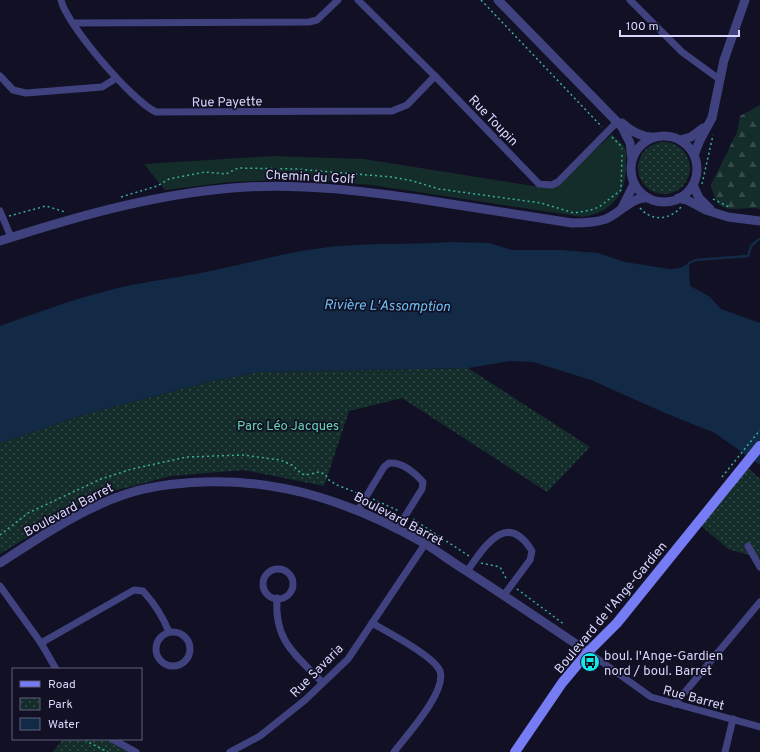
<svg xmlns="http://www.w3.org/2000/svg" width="760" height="752" font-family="Overpass,sans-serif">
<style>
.grass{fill:#142d2a}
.forest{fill:url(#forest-firs)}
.park{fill:url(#park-dots)}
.water{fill:#122a46}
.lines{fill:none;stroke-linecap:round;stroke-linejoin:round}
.stream{stroke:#122a46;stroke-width:2.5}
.path{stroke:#39ad9d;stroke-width:1.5;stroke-dasharray:2 3;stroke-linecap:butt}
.minor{stroke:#3f427f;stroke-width:7}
.tertiary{stroke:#3f427f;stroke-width:9}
.secondary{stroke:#757cf4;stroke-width:10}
.labels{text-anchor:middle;stroke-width:3.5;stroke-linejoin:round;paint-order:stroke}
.street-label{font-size:13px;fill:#d8d6fc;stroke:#121024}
.park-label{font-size:13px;fill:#68d6b2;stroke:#121024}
.poi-label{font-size:13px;fill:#d8d6fc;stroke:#121024;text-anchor:start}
.water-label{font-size:14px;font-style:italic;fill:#6dc0f4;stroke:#121024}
</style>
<defs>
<pattern id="forest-firs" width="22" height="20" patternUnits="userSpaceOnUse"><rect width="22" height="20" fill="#142d2a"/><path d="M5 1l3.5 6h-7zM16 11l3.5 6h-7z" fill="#354b4a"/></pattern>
<pattern id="park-dots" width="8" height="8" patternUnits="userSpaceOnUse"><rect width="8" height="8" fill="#142d2a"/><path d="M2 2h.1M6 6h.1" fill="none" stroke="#354b4a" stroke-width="1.8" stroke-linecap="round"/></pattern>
</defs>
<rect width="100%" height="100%" fill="#121024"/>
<path class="grass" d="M612,134C616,139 624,144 626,151C627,154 626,159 626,163C627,193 613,212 583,217L371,185L301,179L230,182L165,190L144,164L274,156L364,159L546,188L557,185Z"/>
<path class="forest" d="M760,105V209C748,205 726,214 718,203C714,198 713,191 711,185L737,132L740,116Z"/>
<g class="park">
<circle cx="664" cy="168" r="26"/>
<polygon points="468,368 590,447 547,492 402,398 349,411 324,486 244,470 171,476 95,496 0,554 0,443 82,415 212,381 258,372"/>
<polygon points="747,467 760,479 760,558 728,549 699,524"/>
<polygon points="63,739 112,739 136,752 53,752"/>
</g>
<path class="water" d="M450,242L489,243L512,250H561L598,253L625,262L669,269L680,268L689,263L690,286L709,296L721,309L760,323V465L715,433L665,413L591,380L533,362L510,361L468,368L258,372L212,381L82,415L0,443V326C42,311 84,295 127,286C155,280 183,277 211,271C245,264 279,254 314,249C359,242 405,245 450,242Z"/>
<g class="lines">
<polyline class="stream" points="689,263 695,260 748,256 751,246 759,239"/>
<g class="path">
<polyline points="481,0 602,127"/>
<polyline points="612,137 620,145 622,149"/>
<polyline points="702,184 713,135"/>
<polyline points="121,197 157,186 169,179 205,172 226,174 238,168 296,169 392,177 413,181 439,189 541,203 574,213 591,210 599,207 621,190 622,155"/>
<polyline points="713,199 731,208"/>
<path d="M640,208C652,222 670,220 681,207"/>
<polyline points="9,216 46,206 65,212"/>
<polyline points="722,477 760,430"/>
<polyline points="373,499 399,511"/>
<polyline points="413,519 469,556"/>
<polyline points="0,535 28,513 101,479 132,469 187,457 243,455 280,460 292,465 302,474 306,475 319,472 325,474 329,480 337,485 360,494"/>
<polyline points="481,563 500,567 507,580"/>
<polyline points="517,589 565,625"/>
<polyline points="86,739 88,742 108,752"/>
</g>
<g class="minor">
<path d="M61,0C66,24 133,102 156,112L392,111L407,105L435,76"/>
<polyline points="358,0 435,76 539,184 552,185 558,182 617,122"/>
<polyline points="630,0 682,52 719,79"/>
<polyline points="73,23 309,22 317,20 338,0"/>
<polyline points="0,76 13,90 26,93 102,87 115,79"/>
<polyline points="0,211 11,237"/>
<path d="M358,510L384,467L389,463C402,462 415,473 423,482L422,489L397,529"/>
<polyline points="748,546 760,567"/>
<circle cx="278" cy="584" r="15"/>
<path d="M467,571C484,548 506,509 532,551L530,560L504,595"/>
<polyline points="0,586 41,643 56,669"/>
<path d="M277,598C274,641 295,654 322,682"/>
<path d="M372,623C387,632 434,656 440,671C447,692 406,736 394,752"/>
<circle cx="173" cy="649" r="17"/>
<path d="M41,643L134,590L143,591C154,603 163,617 169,632"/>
<polyline points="588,652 651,697 760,727"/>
<polyline points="675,704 760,602"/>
<polyline points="112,739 136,752"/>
<polyline points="230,752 260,736 305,700 348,659 425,544"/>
<polyline points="725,752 733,719"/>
</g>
<g class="tertiary">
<polyline points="498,0 622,127 630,143 632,159"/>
<path d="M622,123C630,131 643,138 655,137"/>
<circle cx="664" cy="169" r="33"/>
<polyline points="680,140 691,137 703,128"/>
<polyline points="694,155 700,140 712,118 724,60 745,0"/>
<polyline points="693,185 699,198 710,209"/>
<polyline points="678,198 687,200 706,210 728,217 760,221"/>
<polyline points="622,208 634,184"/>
<path d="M0,241C81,215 162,192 247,187C305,184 363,191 419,199C470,207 521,215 572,223C583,223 595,223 606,219C619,214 633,196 648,198"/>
<path d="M0,563C40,537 81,509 126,494C150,486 178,483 203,482C284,479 355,504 424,543C439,552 453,563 468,572C508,598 548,625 588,652"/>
</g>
<polyline class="secondary" points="515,752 562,683 588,652 617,623 760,446"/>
</g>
<defs>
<g id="bus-disc" transform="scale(1)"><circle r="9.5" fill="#12e7ec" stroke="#121024"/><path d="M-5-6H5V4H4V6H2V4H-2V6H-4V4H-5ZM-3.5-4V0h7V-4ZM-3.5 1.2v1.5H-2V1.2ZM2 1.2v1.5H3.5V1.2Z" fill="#111"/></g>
</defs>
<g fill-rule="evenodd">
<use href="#bus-disc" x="590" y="662"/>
</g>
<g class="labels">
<g class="street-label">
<text transform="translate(227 101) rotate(-1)" y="5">Rue Payette</text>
<text transform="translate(494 120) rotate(46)" y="5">Rue Toupin</text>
<text transform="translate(310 176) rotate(3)" y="5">Chemin du Golf</text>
<text transform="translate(68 509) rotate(-28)" y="5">Boulevard Barret</text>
<text transform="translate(399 518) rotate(28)" y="5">Boulevard Barret</text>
<text transform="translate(610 607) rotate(-50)" y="5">Boulevard de l'Ange-Gardien</text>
<text transform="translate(316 670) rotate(-45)" y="5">Rue Savaria</text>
<text transform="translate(694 697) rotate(15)" y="5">Rue Barret</text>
</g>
<g class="park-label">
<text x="288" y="430">Parc Léo Jacques</text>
</g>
<g class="poi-label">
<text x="604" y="660">boul. l'Ange-Gardien<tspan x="604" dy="15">nord / boul. Barret</tspan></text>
</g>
<g class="water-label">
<text transform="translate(387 305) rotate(1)" y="5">Rivière L'Assomption</text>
</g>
</g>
<rect x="12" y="668" width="130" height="72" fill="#121024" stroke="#615f7a"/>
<rect x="20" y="681" width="20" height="6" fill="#757cf4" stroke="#615f7a"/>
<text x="48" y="688" font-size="12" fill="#d8d6fc">Road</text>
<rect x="20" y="698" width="20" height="12" fill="url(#park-dots)" stroke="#615f7a"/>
<text x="48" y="708" font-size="12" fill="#d8d6fc">Park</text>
<rect x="20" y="718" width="20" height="12" fill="#122a46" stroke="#615f7a"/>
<text x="48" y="728" font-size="12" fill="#d8d6fc">Water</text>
<path d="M620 30v6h119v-6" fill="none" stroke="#d8d6fc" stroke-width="2"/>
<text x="626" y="30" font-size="12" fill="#d8d6fc" stroke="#121024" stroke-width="3" paint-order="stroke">100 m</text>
</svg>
